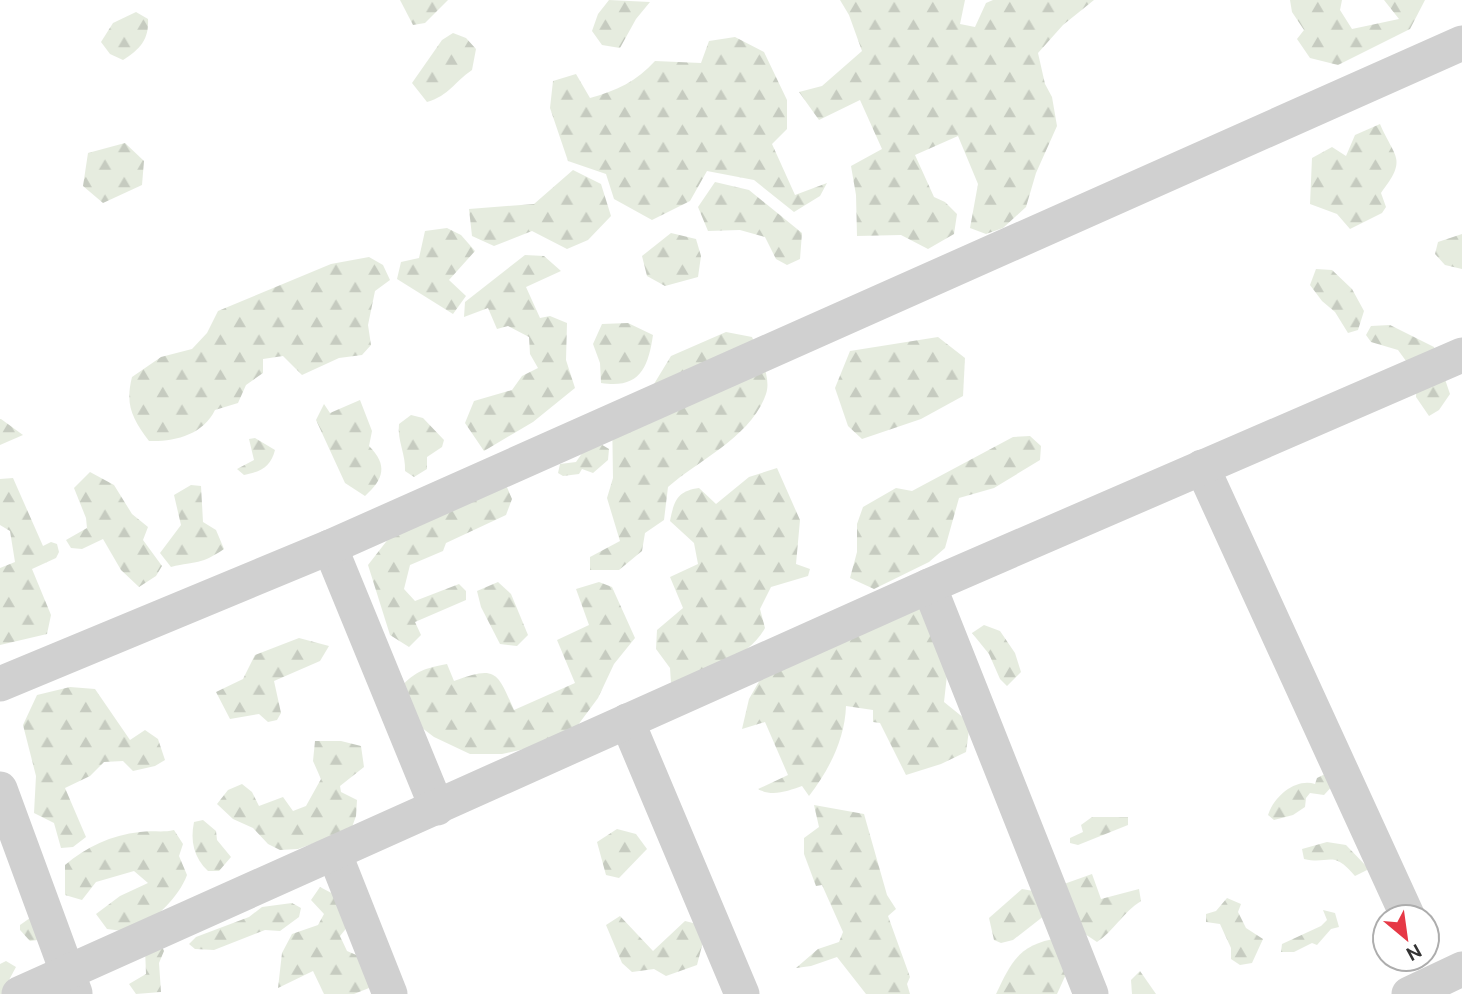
<svg xmlns="http://www.w3.org/2000/svg" width="1462" height="994" font-family="Ubuntu,sans-serif">
<style>
.forest{fill:url(#forest-firs)}
.lines{fill:none;stroke-linecap:round;stroke-linejoin:round}
.minor{stroke:#d0d0d0;stroke-width:35}
</style>
<defs>
<pattern id="forest-firs" width="22" height="20" patternUnits="userSpaceOnUse" patternTransform="scale(1.75)"><rect width="22" height="20" fill="#e6ecdf"/><path d="M5 1l3.5 6h-7zM16 11l3.5 6h-7z" fill="#c6cbc0"/></pattern>
</defs>
<rect width="100%" height="100%" fill="#fff"/>
<g class="forest">
<polygon points="400,0 448,0 425,23 413,25"/>
<polygon points="609,0 650,2 636,19 620,48 602,45 592,31 598,14"/>
<polygon points="840,0 965,0 960,24 975,27 986,3 993,0 1094,0 1063,25 1038,53 1045,84 1052,97 1057,126 1036,173 1026,207 1003,228 986,234 970,228 978,184 958,136 915,155 934,197 945,202 957,214 954,234 928,249 901,235 857,236 856,195 851,166 882,149 860,100 819,120 799,92 822,86 862,51 849,15"/>
<polygon points="1290,0 1342,0 1340,10 1352,29 1399,19 1384,0 1425,0 1410,29 1338,65 1310,58 1297,39 1304,30 1292,12"/>
<path d="M136,12L148,19C149,40 140,49 123,60L110,54L101,42L113,23Z"/>
<path d="M453,33L466,38L476,49L472,70C453,83 450,95 427,102L412,83L442,40Z"/>
<path d="M735,37L764,52L787,100V129L772,144L795,195L827,183L820,196L794,212L754,180L707,171L690,201L652,220L614,199L606,174L568,161L550,108L553,81L576,74L590,98C616,91 637,81 655,61L701,63L709,41Z"/>
<path d="M1380,124C1395,159 1408,158 1381,193L1386,207L1382,213L1350,229L1337,214L1310,204L1312,158L1332,147L1346,156L1355,135Z"/>
<polygon points="125,143 144,161 142,185 103,203 83,186 88,153"/>
<polygon points="573,170 601,184 611,216 588,240 567,249 532,231 494,246 472,236 469,209 534,204"/>
<polygon points="715,182 749,190 802,233 800,259 787,265 776,259 765,237 740,230 708,231 698,207"/>
<polygon points="447,228 461,235 475,251 449,280 466,296 453,314 397,279 401,262 419,258 425,231"/>
<polygon points="671,233 696,239 701,256 698,277 665,286 647,276 642,256"/>
<polygon points="1462,234 1462,269 1445,265 1435,254 1438,242"/>
<polygon points="525,255 544,256 561,271 526,287 540,318 550,316 567,323 566,360 575,388 533,422 484,451 465,423 474,401 512,390 522,376 538,368 530,354 529,337 508,326 497,329 488,308 464,317 465,302"/>
<path d="M369,257L383,265L390,280L375,291L368,325L371,345L362,355L339,358L302,375L283,356L263,359V373L246,385L238,403L215,410C203,435 174,442 149,441C132,418 125,405 132,377L161,357L192,349L207,333L218,311L331,264Z"/>
<polygon points="1316,269 1332,270 1352,289 1364,311 1358,330 1348,333 1335,312 1322,301 1310,285"/>
<path d="M628,323L653,335C648,369 639,389 601,383L600,363L593,344L602,324Z"/>
<polygon points="1390,325 1434,347 1450,394 1439,410 1429,416 1416,397 1417,376 1398,350 1371,342 1366,335 1371,326"/>
<path d="M726,332L752,337C758,353 772,376 766,394C752,436 699,460 668,487L664,520L645,533L642,551L619,570H590V557L620,541L607,498L613,478L612,412L654,384L671,356Z"/>
<polygon points="938,337 965,358 963,396 921,419 862,439 848,426 835,388 850,351"/>
<path d="M360,400L372,431L369,446C388,465 384,479 365,496L345,483L316,420L324,404L330,413Z"/>
<path d="M411,415L423,418L444,440L442,447L427,457V469L414,477L405,471C406,454 397,441 399,424Z"/>
<polygon points="0,419 1,419 23,435 0,445"/>
<polygon points="1030,436 1041,446 1040,460 994,488 959,498 945,548 929,562 874,589 850,578 857,552 857,524 863,507 896,488 912,491 1013,437"/>
<path d="M255,438L275,450C271,467 260,472 244,475L237,469L254,460L249,439Z"/>
<polygon points="599,443 609,449 608,460 593,473 582,469 579,474 563,476 558,473 560,464 576,462 587,446"/>
<path d="M777,468L800,520L796,564L810,569L808,576L771,587L760,609L765,628C749,659 702,671 671,683L670,668L656,649L657,630L683,608L670,577L698,564L694,543L670,521C674,501 677,491 699,488L716,504L749,477Z"/>
<polygon points="90,472 114,485 132,514 148,527 143,540 162,566 156,576 139,587 121,570 103,539 82,549 71,548 66,540 87,528 86,518 74,488"/>
<polygon points="13,478 43,546 51,542 57,544 59,552 56,558 32,569 51,615 47,634 0,645 0,568 15,562 10,531 0,525 0,479"/>
<path d="M191,485L201,486L203,522L216,530L224,549C199,566 198,560 171,567L160,553L181,525L174,495Z"/>
<polygon points="506,485 512,499 506,515 446,543 443,551 410,565 404,589 415,601 459,584 466,591 466,600 415,622 421,635 409,647 390,635 368,565 389,538"/>
<polygon points="498,582 511,594 528,635 517,646 500,644 481,607 477,591"/>
<path d="M599,582L612,587L635,638L614,664L598,698L575,729L546,744L502,754H470L434,737L409,718L401,687C415,671 426,668 447,664L454,681C497,665 497,672 514,710L575,683L557,640L589,625L576,589Z"/>
<path d="M925,597L949,657L944,702L970,723L966,752L941,764L906,775L880,723L873,722V710L846,706C845,739 829,770 809,796L802,786C788,791 772,797 758,789L788,775L765,722L742,729L749,699L765,671Z"/>
<polygon points="984,625 1000,631 1015,653 1021,672 1007,686 1000,679 989,654 972,633"/>
<polygon points="299,638 329,646 320,661 274,681 281,713 277,720 268,722 259,714 230,719 216,692 243,679 255,655"/>
<polygon points="70,687 95,689 130,740 145,730 158,739 165,760 155,766 133,771 123,761 104,762 90,776 65,788 86,837 73,847 61,848 54,823 34,813 36,776 23,725 37,695"/>
<polygon points="315,741 341,741 361,746 364,767 340,786 341,792 357,800 356,816 351,830 298,849 280,850 268,844 253,828 233,819 217,804 228,790 242,784 252,792 259,806 283,797 293,811 306,806 321,779 313,761"/>
<path d="M1329,772L1336,782L1324,795L1310,793L1306,798L1305,807L1293,815L1274,820L1268,815C1274,796 1296,778 1315,784L1317,778Z"/>
<polygon points="814,805 864,814 887,895 896,909 888,916 910,977 907,984 910,994 866,994 837,957 811,966 796,968 818,949 839,942 843,932 822,885 816,886 804,854 804,838 819,827"/>
<polygon points="1092,817 1128,817 1128,825 1078,845 1070,843 1070,838 1083,832 1081,825"/>
<path d="M203,820L216,831L217,840L231,857L219,871H208C194,858 190,841 194,822Z"/>
<polygon points="617,829 636,834 647,849 619,878 606,875 597,842"/>
<path d="M174,830L183,844L179,856L187,875C178,899 157,914 139,933L107,929L96,914L120,896L148,883L134,871L96,882L82,900L65,895V865C86,847 111,835 140,832C152,830 162,833 174,830Z"/>
<path d="M1327,842L1346,845L1369,869L1355,876C1332,849 1330,865 1304,859L1302,849Z"/>
<path d="M1092,874L1101,899L1139,889L1141,901C1123,912 1114,931 1097,942L1082,932L1064,884Z"/>
<polygon points="320,887 341,898 353,920 340,936 347,951 368,960 369,988 354,994 324,994 313,971 278,988 282,953 292,934 318,925 324,914 311,900"/>
<polygon points="1022,889 1039,892 1049,912 1013,940 1001,943 994,940 989,918"/>
<polygon points="1227,898 1241,904 1238,912 1246,928 1263,939 1252,963 1240,965 1231,959 1231,948 1220,924 1206,922 1206,914 1216,911"/>
<polygon points="292,903 301,908 299,917 280,931 265,930 214,950 195,949 189,944 196,937 249,917 262,907"/>
<polygon points="1323,910 1335,913 1339,927 1331,929 1317,945 1312,943 1294,952 1281,952 1282,944 1321,926 1327,920"/>
<polygon points="620,916 653,951 685,921 701,925 703,942 697,965 666,976 654,969 632,972 622,963 606,925"/>
<polygon points="30,918 45,939 30,941 20,930 20,925"/>
<path d="M1059,938L1067,972L1057,994H996C1012,960 1020,944 1059,938Z"/>
<polygon points="160,942 164,951 159,963 161,992 136,994 129,984 146,974 145,948"/>
<polygon points="6,961 16,967 9,980 7,994 0,994 0,964"/>
<polygon points="1140,971 1156,994 1132,994 1131,980"/>
</g>
<g class="lines">
<g class="minor">
<polyline points="1202,467 1408,917"/>
<polyline points="330,547 437,808"/>
<polyline points="929,586 1091,994"/>
<polyline points="0,684 330,547 1462,43"/>
<polyline points="627,721 742,994"/>
<polyline points="0,789 75,993"/>
<polyline points="335,855 390,994"/>
<polyline points="19,994 929,586 1462,355"/>
<polyline points="1409,994 1462,969"/>
</g>
</g>
<g transform="translate(1406 938) rotate(151)"><circle r="33" fill="#ffffff" stroke="#adadad" stroke-width="2"/>
<path d="M0-5L12 26L0 18L-12 26Z" fill="#e63946"/>
<text y="-10" font-size="19" font-weight="bold" text-anchor="middle" fill="#333333">N</text>
</g>
</svg>
